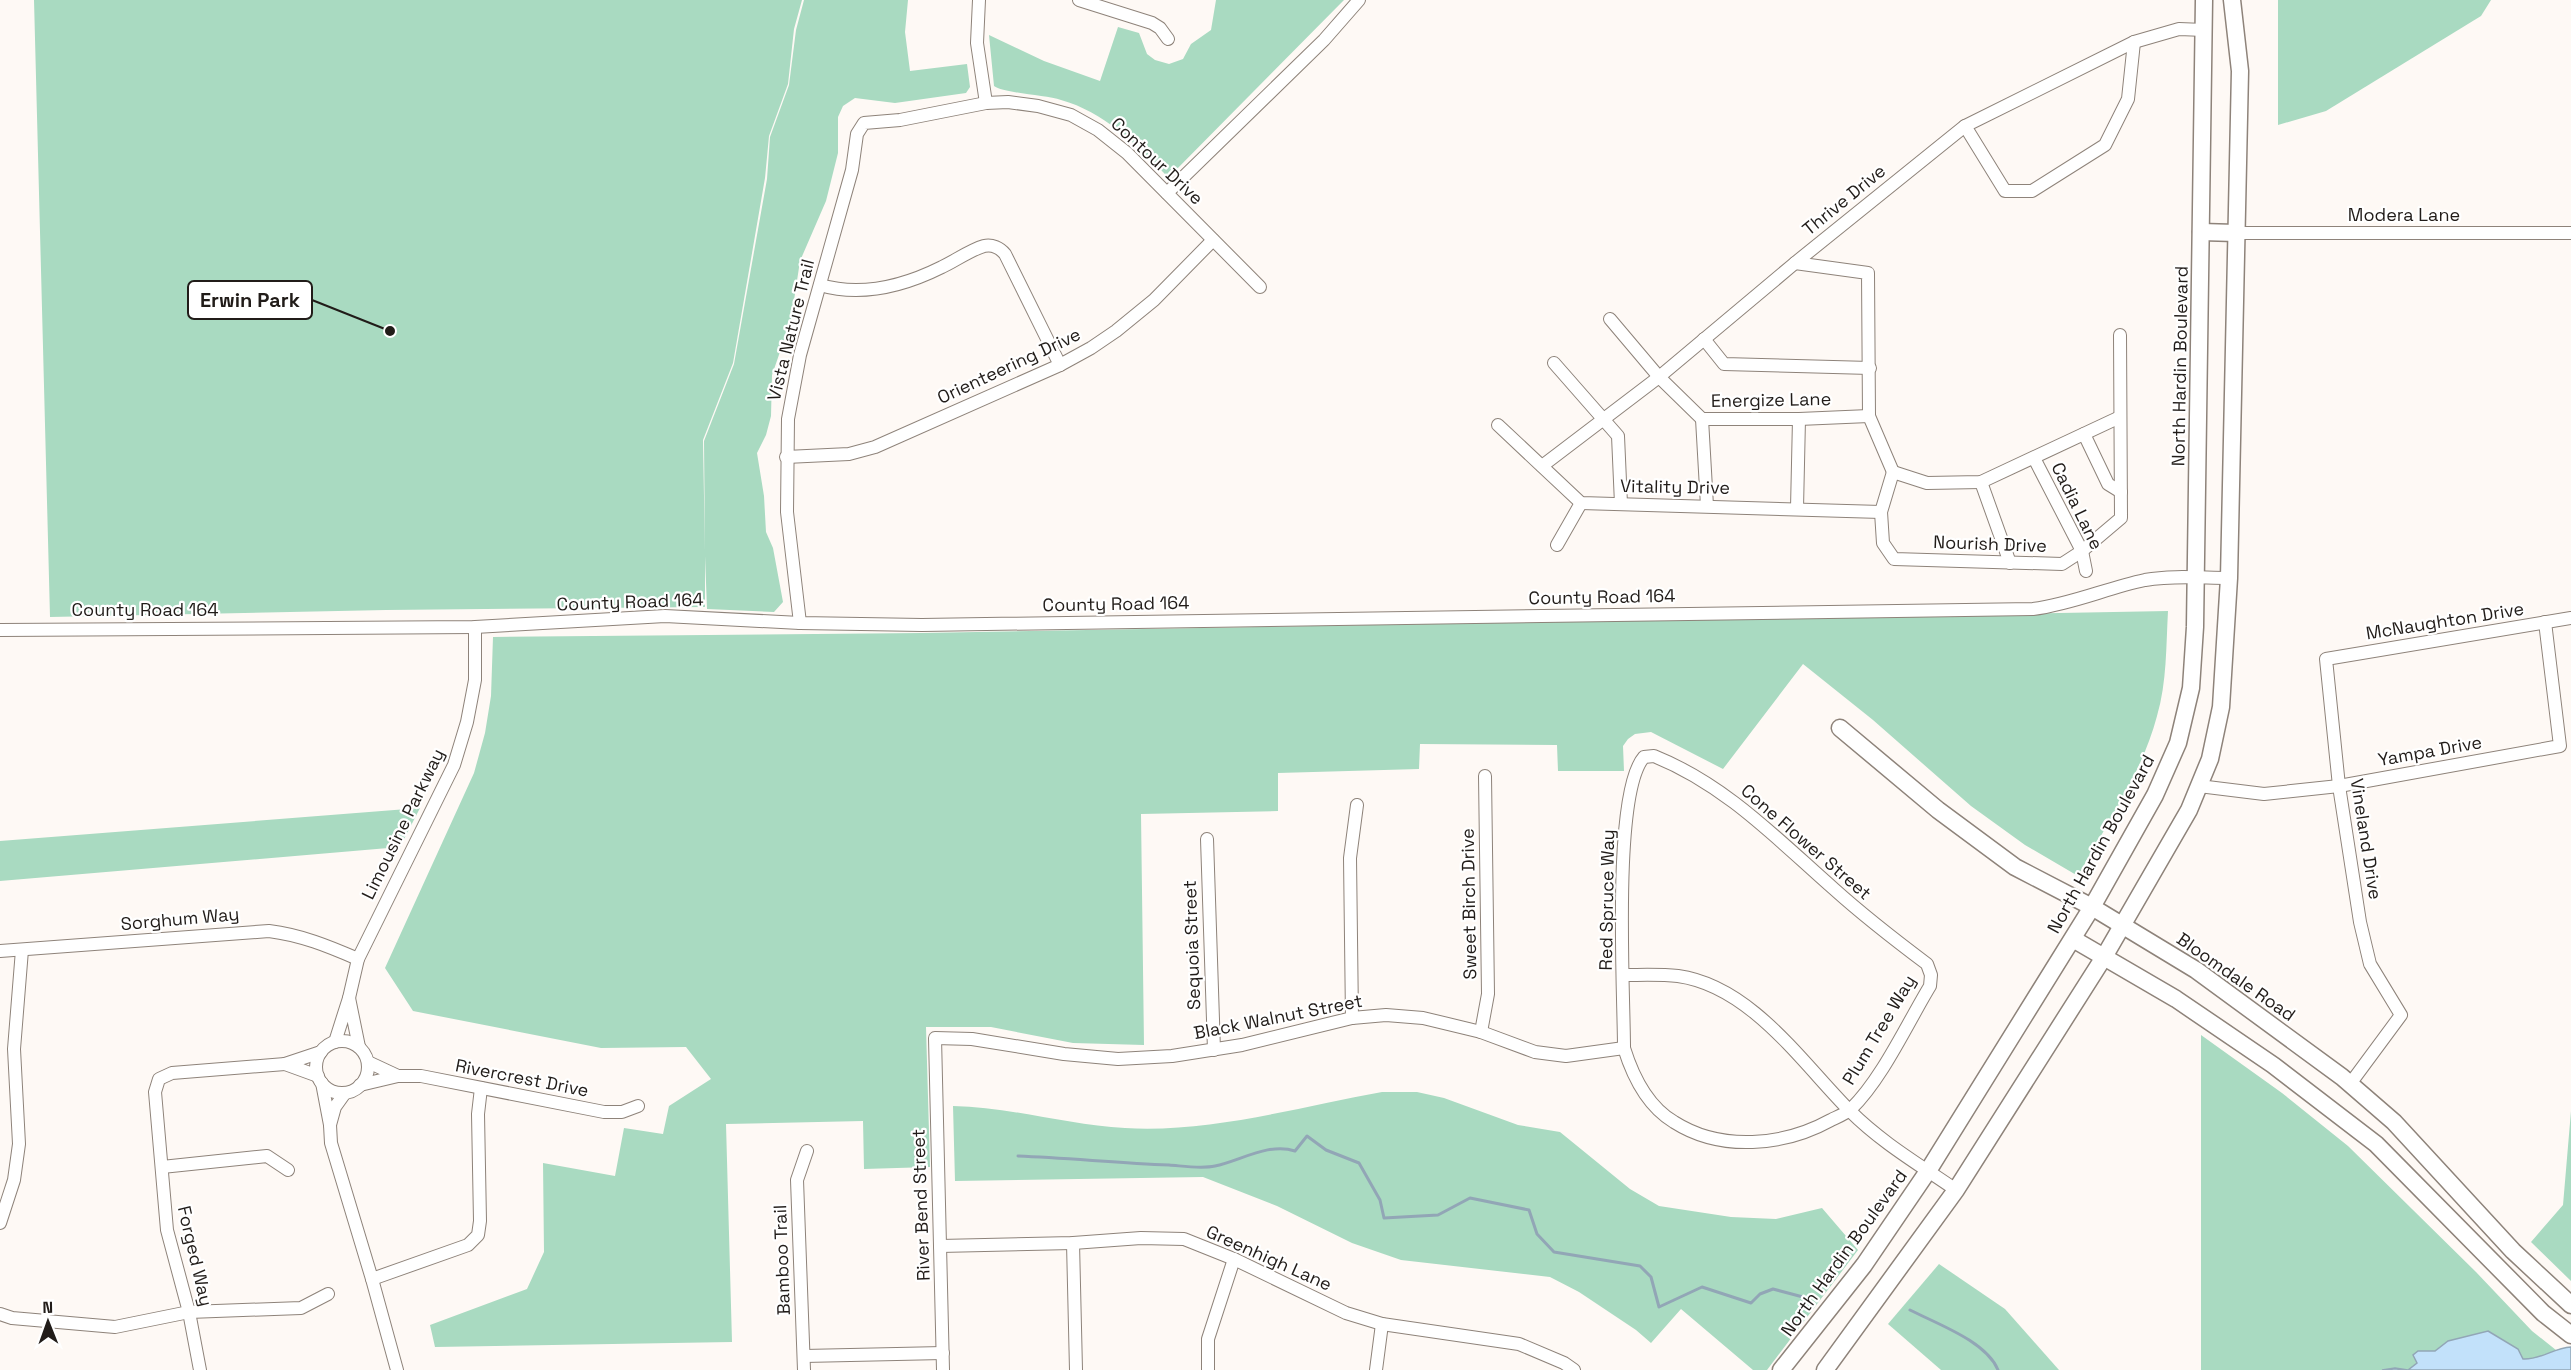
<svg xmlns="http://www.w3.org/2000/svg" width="2571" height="1370" font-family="'Space Grotesk',sans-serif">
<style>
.green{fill:#a9dac1}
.water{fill:#c2e1fa;stroke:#92a6b6;stroke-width:1.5}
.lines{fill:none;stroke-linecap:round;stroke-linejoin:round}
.stream{stroke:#92a6b6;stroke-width:3}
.street-casing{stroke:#8e837a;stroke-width:14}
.secondary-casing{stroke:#8e837a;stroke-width:19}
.street{stroke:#fff;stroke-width:12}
.secondary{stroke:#fff;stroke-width:16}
.labels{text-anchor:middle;stroke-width:4.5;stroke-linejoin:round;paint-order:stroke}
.street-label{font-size:18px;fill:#211c19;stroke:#fff}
.leader{fill:none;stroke:#211c19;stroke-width:2}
.callout-dot{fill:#211c19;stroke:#fff;stroke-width:2}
.callout{fill:#fff;stroke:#211c19;stroke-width:2}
.callout-label{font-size:20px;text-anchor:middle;font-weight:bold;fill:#211c19}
</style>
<rect width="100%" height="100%" fill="#fef9f5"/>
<g class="green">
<polygon points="34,0 802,0 794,29 788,84 769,136 765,178 733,363 703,440 705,553 704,441 734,364 767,179 770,137 789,85 796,30 804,0 908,0 905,32 910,71 967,64 970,87 966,93 895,103 855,98 843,106 838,117 838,153 826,201 800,261 791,320 772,375 771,416 766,435 757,453 764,496 766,532 773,548 783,602 774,612 707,609 705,556 705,607 386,610 50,617"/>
<path d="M1216,0H1344L1171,175L1165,174C1134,143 1104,112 1061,100C1046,95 1003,93 994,86L989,35L1044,61L1100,81L1118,27L1139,33L1147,54L1155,60L1169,64L1183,59L1191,44L1211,30Z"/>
<polygon points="2278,0 2491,0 2481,16 2326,111 2278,125"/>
<path d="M2168,611C2166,646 2167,682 2157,716C2142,773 2106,825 2078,876L2025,845L1971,806L1873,720L1803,664L1723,769L1651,732L1635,734L1628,739L1623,746L1624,771H1558L1557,745L1420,744L1419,769L1278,773V811L1141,814L1144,1045L1073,1043L991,1027H926L930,1167L864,1169L863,1121L726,1124L732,1342L435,1347L430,1325L527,1289L544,1252L543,1163L615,1176L624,1128L663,1134L669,1106L711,1079L686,1047L601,1048L413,1011L385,968L474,773L485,733L491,696L493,637L922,633Z"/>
<polygon points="420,808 400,847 0,881 0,841"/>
<polygon points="2201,1035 2282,1093 2348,1146 2476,1272 2532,1331 2571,1362 2571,1370 2201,1370"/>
<path d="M1382,1092H1417L1444,1098L1518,1125L1560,1132L1630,1189L1659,1206L1731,1217L1776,1219L1822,1208L1858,1250L1767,1370H1753L1681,1309L1651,1343L1636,1330L1579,1292L1550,1277L1401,1260L1352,1243L1277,1206L1203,1177L955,1181L953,1106C1011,1107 1067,1125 1125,1128C1211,1133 1298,1107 1382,1092Z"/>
<polygon points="2571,1111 2571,1281 2531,1242 2563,1205"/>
<polygon points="1939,1264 2005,1309 2059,1370 1941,1370 1888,1324"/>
</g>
<path class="water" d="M2488,1331L2518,1349L2523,1359C2541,1360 2553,1348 2571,1347V1370H2382L2395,1368L2408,1370L2417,1363L2413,1355L2418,1351H2435L2448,1341Z"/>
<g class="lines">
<g class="stream">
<path d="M1018,1156C1068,1158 1118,1163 1169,1165C1183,1166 1201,1169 1215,1166C1240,1161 1269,1142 1295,1151L1307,1136L1326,1150L1359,1163L1380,1200L1384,1218L1438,1215L1470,1198L1529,1210L1537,1234L1554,1252L1640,1266L1651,1277L1659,1307L1702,1287L1751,1303L1760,1294L1773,1289L1803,1297"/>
<path d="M1910,1310C1937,1324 1986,1341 1998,1370"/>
</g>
<g class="street-casing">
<g id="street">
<polyline points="979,0 977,43 986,103"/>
<polyline points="1079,0 1152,23 1160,28 1168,39"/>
<polyline points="1965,126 2005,191 2032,191 2105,145 2128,99 2134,42"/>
<polyline points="1167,193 1324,40 1359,0"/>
<polyline points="2236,233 2571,233"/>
<polyline points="1795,263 1868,273 1869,416 1893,472"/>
<path d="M820,285C861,297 904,286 942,267C955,261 970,250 984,246C992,244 1000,248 1005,254L1060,365"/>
<polyline points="1610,319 1659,377 1702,419 1799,419 1869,416"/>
<polyline points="1704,339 1724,364 1870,368"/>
<polyline points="1554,363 1618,436 1621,504"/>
<polyline points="1702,419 1707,506"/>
<polyline points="1498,425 1581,503 1881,512"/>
<polyline points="2084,434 2108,484 2121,492"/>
<polyline points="786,457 849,454 875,447 1060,365 1091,348 1116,331 1154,300 1213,240"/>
<polyline points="2034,458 2082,551 2086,571"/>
<polyline points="1542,466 1659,377 1795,263 1965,126 2134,42 2179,29 2204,30"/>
<polyline points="1893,472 1881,512 1883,543 1894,559 2062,564 2082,551 2121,518 2120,335"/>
<polyline points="1893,472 1927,483 1981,482 2120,417"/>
<polyline points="1981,482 2010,563"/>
<polyline points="1797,508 1799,419"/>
<polyline points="1557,545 1581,503"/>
<polyline points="800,623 787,512 788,419 800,355 852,170 857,134 864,123 900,120 986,103 1008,102 1038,106 1071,115 1098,130 1127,153 1260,287"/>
<path d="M0,630L475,627L665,616L800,623L922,625L2033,609C2072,604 2107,588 2145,580C2173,575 2202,578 2229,578"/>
<path d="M1654,756C1726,785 1777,839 1834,889C1864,916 1895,940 1927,964L1931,975L1930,986C1907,1024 1882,1079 1851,1109C1845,1114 1837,1117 1831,1120C1784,1146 1721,1152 1674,1122C1647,1106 1633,1077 1624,1048C1624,993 1612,793 1644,757Z"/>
<polyline points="2199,786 2264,794 2339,786 2560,746 2545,622"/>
<polyline points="1207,839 1214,1050"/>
<path d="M0,951L269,931C301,935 328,946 358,959"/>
<path d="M1623,975C1641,975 1660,974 1678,976C1751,986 1803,1064 1850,1111C1882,1143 1920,1165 1956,1190"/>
<polyline points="349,998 358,959 454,765 467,722 475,680 475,627"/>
<polyline points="1352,1018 1350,858 1357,805"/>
<polyline points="1481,1032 1488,994 1485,776"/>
<circle cx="342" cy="1067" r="26"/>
<polyline points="335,1042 349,998 359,1047"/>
<polyline points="318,1076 285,1064 321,1052"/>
<polyline points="398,1076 421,1076 604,1112 622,1112 638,1106"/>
<polyline points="322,1083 330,1125 335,1107 345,1093"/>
<polyline points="2350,1084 2401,1015 2370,964 2360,922 2339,786 2326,659 2571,618"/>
<polyline points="360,1085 398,1076 368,1062"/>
<polyline points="330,1125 331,1143 372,1279 397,1370"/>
<polyline points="162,1167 267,1156 288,1170"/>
<polyline points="0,1223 14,1180 19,1144 14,1049 22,950"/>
<polyline points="1073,1243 1076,1370"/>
<polyline points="940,1246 1073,1243 1141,1238 1184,1239 1234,1259 1346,1313 1382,1324 1519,1344 1564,1363 1574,1370"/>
<polyline points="372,1279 468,1245 478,1235 480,1221 478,1114 481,1088"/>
<polyline points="0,1314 12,1318 115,1327 189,1312 301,1308 328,1294"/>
<polyline points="804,1356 943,1353"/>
<polyline points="200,1370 189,1312 167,1230 155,1092 159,1079 172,1073 285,1064"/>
<polyline points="804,1370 797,1180 807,1151"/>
<polyline points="943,1370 935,1038 972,1039 1064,1054 1118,1059 1172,1056 1242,1045 1352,1018 1386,1015 1423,1018 1481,1032 1535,1052 1566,1056 1624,1048"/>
<polyline points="1208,1370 1208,1339 1234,1259"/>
<polyline points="1376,1370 1382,1324"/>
</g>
</g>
<g class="secondary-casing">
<g id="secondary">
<polyline points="2201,232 2236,233"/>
<polyline points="1840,728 1938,810 2015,867 2092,907 2196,970 2342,1077 2394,1122 2513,1251 2571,1305"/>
<polyline points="2073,939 2176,999 2273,1065 2376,1144 2543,1313 2571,1335"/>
<polyline points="1781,1370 1864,1265 1928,1171 2092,907 2155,795 2178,743 2191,688 2195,627 2204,0"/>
<polyline points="1825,1370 1956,1190 2104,957 2189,810 2210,759 2221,707 2229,578 2240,71 2232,0"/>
</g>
</g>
<use href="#street" class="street"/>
<use href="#secondary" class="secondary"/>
</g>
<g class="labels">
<g class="street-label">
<text transform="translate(1157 161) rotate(43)" y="6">Contour Drive</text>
<text transform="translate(1844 200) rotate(-39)" y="6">Thrive Drive</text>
<text x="2404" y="221">Modera Lane</text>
<text transform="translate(791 330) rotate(-76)" y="6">Vista Nature Trail</text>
<text transform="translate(1009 366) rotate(-25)" y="6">Orienteering Drive</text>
<text transform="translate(2180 366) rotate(-89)" y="6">North Hardin Boulevard</text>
<text transform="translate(1771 400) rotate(-1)" y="6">Energize Lane</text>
<text transform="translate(1675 487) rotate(1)" y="6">Vitality Drive</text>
<text transform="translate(2077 506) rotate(64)" y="6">Cadia Lane</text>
<text transform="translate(1990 544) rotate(2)" y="6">Nourish Drive</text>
<text transform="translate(1602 597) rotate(-1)" y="6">County Road 164</text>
<text transform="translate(630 602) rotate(-2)" y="6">County Road 164</text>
<text transform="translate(1116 604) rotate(-1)" y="6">County Road 164</text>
<text x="145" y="616">County Road 164</text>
<text transform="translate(2445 621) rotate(-9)" y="6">McNaughton Drive</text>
<text transform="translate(2430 751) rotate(-10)" y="6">Yampa Drive</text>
<text transform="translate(403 824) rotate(-64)" y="6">Limousine Parkway</text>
<text transform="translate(2366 839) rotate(81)" y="6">Vineland Drive</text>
<text transform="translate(1806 842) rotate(41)" y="6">Cone Flower Street</text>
<text transform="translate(2101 844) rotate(-61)" y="6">North Hardin Boulevard</text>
<text transform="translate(1607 900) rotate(-89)" y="6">Red Spruce Way</text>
<text transform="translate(1469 904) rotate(-91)" y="6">Sweet Birch Drive</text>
<text transform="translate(180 919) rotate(-5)" y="6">Sorghum Way</text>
<text transform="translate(1192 945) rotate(-92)" y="6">Sequoia Street</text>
<text transform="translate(2236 977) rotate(35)" y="6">Bloomdale Road</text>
<text transform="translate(1278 1017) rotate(-11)" y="6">Black Walnut Street</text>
<text transform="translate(1879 1030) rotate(-59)" y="6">Plum Tree Way</text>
<text transform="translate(522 1078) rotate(11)" y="6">Rivercrest Drive</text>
<text transform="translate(921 1205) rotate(-92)" y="6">River Bend Street</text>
<text transform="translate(1844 1253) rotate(-54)" y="6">North Hardin Boulevard</text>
<text transform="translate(195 1256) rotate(77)" y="6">Forged Way</text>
<text transform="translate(1269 1258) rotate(24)" y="6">Greenhigh Lane</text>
<text transform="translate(782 1260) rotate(-92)" y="6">Bamboo Trail</text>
</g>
</g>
<path class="leader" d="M390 331L312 300"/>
<circle class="callout-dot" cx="390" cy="331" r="6"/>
<rect class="callout" x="188" y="281" width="124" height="38" rx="6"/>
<g class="callout-label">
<text x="250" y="307">Erwin Park</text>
</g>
<g transform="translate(48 1322) rotate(359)" stroke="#ffffff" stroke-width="4.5" paint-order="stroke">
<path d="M0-4.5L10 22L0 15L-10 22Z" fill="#211c19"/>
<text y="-9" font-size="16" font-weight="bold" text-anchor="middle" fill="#211c19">N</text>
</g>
</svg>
